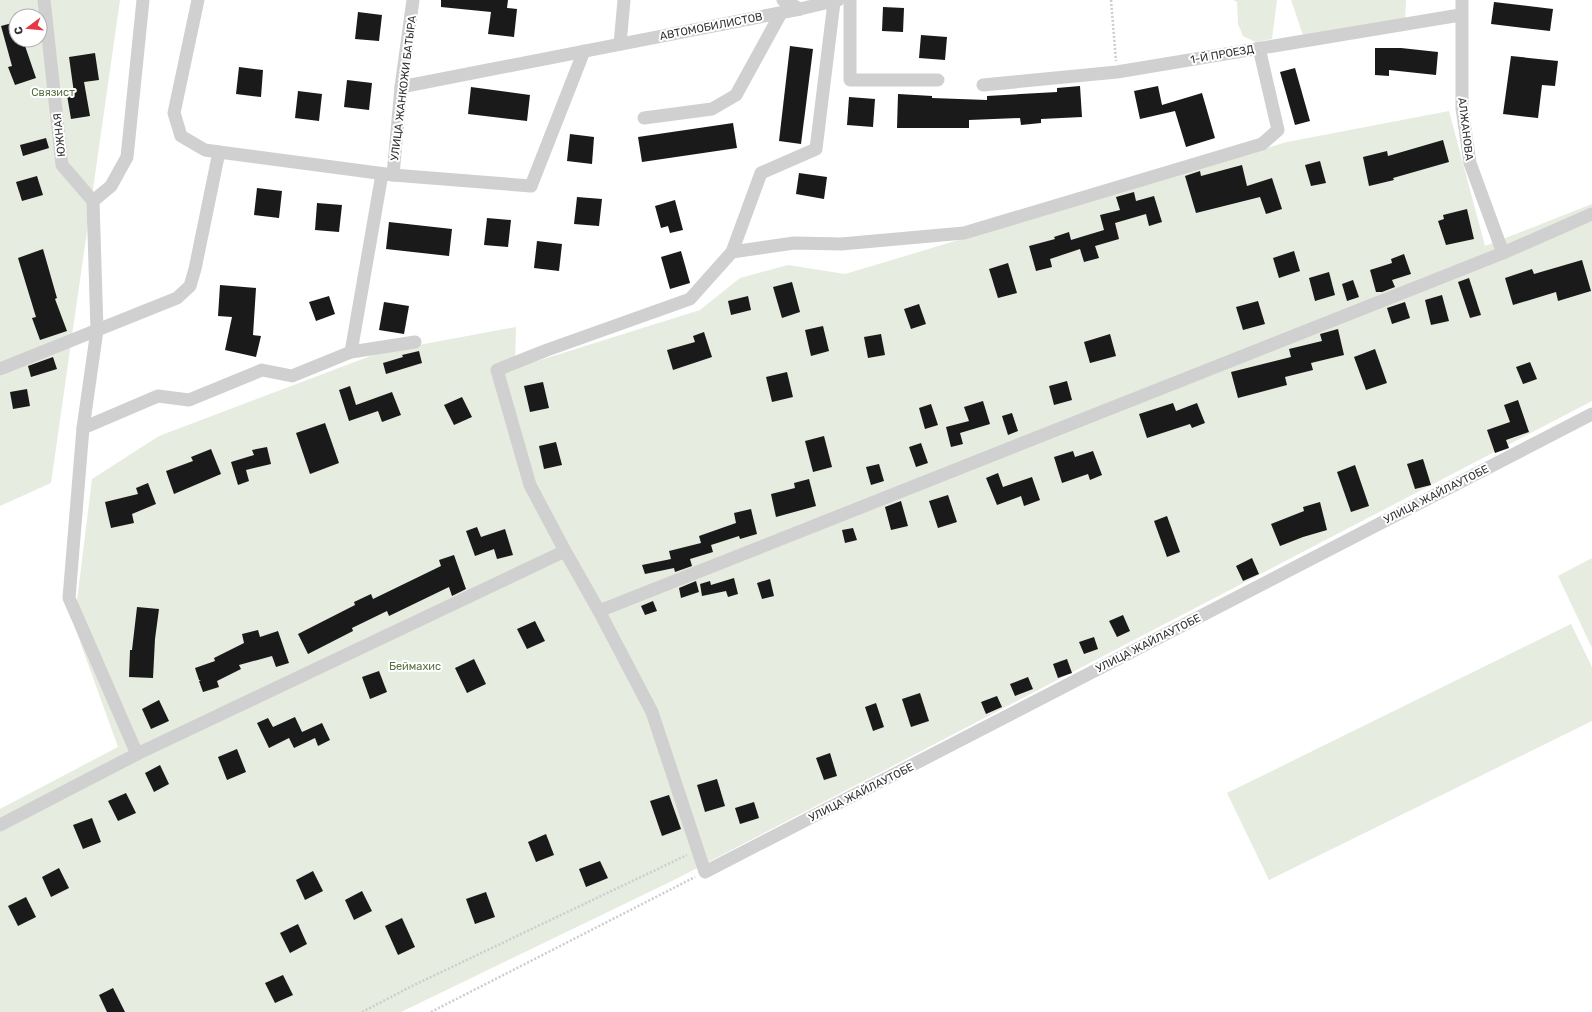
<svg xmlns="http://www.w3.org/2000/svg" width="1592" height="1012" font-family="Rubik,sans-serif">
<style>
.green{fill:#e6ecdf;fill-rule:evenodd}
.building{fill:#1a1a1a}
.lines{fill:none;stroke-linecap:round;stroke-linejoin:round}
.path{stroke:#cdcdcd;stroke-width:2.5;stroke-dasharray:2 2;stroke-linecap:butt}
.minor{stroke:#d0d0d0;stroke-width:13}
.labels{text-anchor:middle;stroke-width:4;stroke-linejoin:round;paint-order:stroke}
.street-label{font-size:11px;fill:#333;stroke:#fff}
.park-label{font-size:11px;fill:#56703f;stroke:#fff}
</style>
<rect width="100%" height="100%" fill="#fff"/>
<g class="green">
<path d="M0,0H120L51,483L0,506ZM16,16H40V40H16Z"/>
<polygon points="1233,0 1277,0 1272,39 1255,42 1243,36 1238,24 1237,2"/>
<polygon points="1291,0 1406,0 1405,20 1303,35"/>
<polygon points="1449,111 1485,246 1592,204 1592,401 676,879 401,1012 0,1012 0,809 118,747 74,625 92,479 159,436 381,352 516,327 515,368 700,310 740,278 788,265 845,274 1287,142"/>
<polygon points="1592,558 1592,648 1558,576"/>
<polygon points="1571,624 1592,667 1592,721 1269,880 1227,793"/>
</g>
<g class="building">
<polygon points="441,0 508,0 507,8 517,9 514,37 488,34 491,12 441,7"/>
<polygon points="1494,2 1553,9 1550,31 1491,24"/>
<polygon points="883,7 904,8 903,32 882,31"/>
<polygon points="358,12 382,15 379,41 355,39"/>
<polygon points="16,22 16,40 23,40 36,78 15,85 8,67 12,66 1,26"/>
<polygon points="921,35 947,37 945,60 919,58"/>
<polygon points="790,46 813,49 801,144 779,141"/>
<polygon points="1375,48 1401,48 1438,52 1436,75 1389,70 1389,76 1375,75"/>
<polygon points="95,53 99,80 84,82 90,116 71,119 67,95 74,93 69,57"/>
<polygon points="1511,56 1558,61 1555,86 1542,85 1538,118 1503,114"/>
<polygon points="239,67 263,70 261,97 236,94"/>
<polygon points="1295,68 1310,121 1295,125 1280,72"/>
<polygon points="347,80 372,83 369,110 344,107"/>
<polygon points="1080,86 1082,117 1041,119 1041,123 1021,125 1020,118 969,120 969,128 897,128 898,94 932,96 932,98 987,100 987,96 1057,92 1057,88"/>
<polygon points="1158,86 1162,105 1202,93 1215,138 1186,147 1175,111 1140,119 1134,91"/>
<polygon points="471,87 530,95 527,121 468,114"/>
<polygon points="298,91 322,94 319,121 295,118"/>
<polygon points="849,97 875,99 873,127 847,125"/>
<polygon points="733,123 737,148 642,162 638,137"/>
<polygon points="570,134 594,137 592,164 567,161"/>
<polygon points="46,138 49,148 23,156 20,145"/>
<polygon points="1443,140 1449,162 1393,178 1394,180 1369,186 1363,157 1387,151 1388,156"/>
<polygon points="1320,161 1326,183 1311,186 1305,165"/>
<polygon points="1242,165 1247,186 1272,178 1282,209 1266,214 1260,197 1196,213 1185,176 1200,171 1201,176"/>
<polygon points="799,173 827,177 824,199 796,194"/>
<polygon points="37,176 43,195 22,201 16,182"/>
<polygon points="257,188 282,191 279,218 254,215"/>
<polygon points="1134,192 1136,201 1154,196 1162,222 1149,226 1146,214 1115,223 1119,239 1095,246 1099,258 1084,262 1080,249 1050,259 1052,267 1036,271 1029,246 1055,239 1054,237 1069,232 1071,240 1104,230 1100,215 1120,210 1116,197"/>
<polygon points="577,197 602,199 599,226 574,224"/>
<polygon points="675,200 683,230 670,233 668,226 661,228 655,206"/>
<polygon points="317,203 342,205 339,232 315,230"/>
<polygon points="1467,209 1474,239 1446,245 1438,221 1444,219 1443,215"/>
<polygon points="487,218 511,220 508,247 484,245"/>
<polygon points="389,222 452,229 449,256 386,249"/>
<polygon points="537,241 562,244 559,271 534,268"/>
<polygon points="43,249 57,298 55,299 67,331 40,340 32,318 36,317 18,258"/>
<polygon points="681,251 690,283 670,289 661,257"/>
<polygon points="1294,251 1300,271 1279,278 1273,258"/>
<polygon points="1404,254 1411,274 1392,280 1395,287 1382,292 1376,292 1370,270 1392,263 1391,259"/>
<polygon points="1582,260 1591,291 1558,301 1556,292 1513,305 1505,278 1532,269 1534,274"/>
<polygon points="1008,263 1017,293 998,298 989,269"/>
<polygon points="1329,272 1335,295 1315,301 1309,278"/>
<polygon points="1469,278 1481,315 1470,318 1458,282"/>
<polygon points="1353,280 1359,297 1347,301 1342,284"/>
<polygon points="792,282 800,312 782,318 773,287"/>
<polygon points="220,285 256,288 253,335 261,336 256,357 225,350 232,317 218,316"/>
<polygon points="1442,295 1449,321 1431,325 1425,300"/>
<polygon points="329,296 335,314 316,321 309,302"/>
<polygon points="748,296 751,310 731,315 728,301"/>
<polygon points="1258,301 1265,324 1243,330 1236,307"/>
<polygon points="384,302 409,306 404,334 379,330"/>
<polygon points="1405,302 1410,318 1392,324 1387,308"/>
<polygon points="919,304 926,324 911,329 904,309"/>
<polygon points="823,326 829,351 811,356 805,330"/>
<polygon points="1338,329 1344,355 1311,363 1313,370 1285,377 1287,385 1238,398 1231,372 1291,357 1289,349 1322,341 1320,334"/>
<polygon points="704,332 712,357 673,370 667,350 695,342 693,336"/>
<polygon points="881,334 885,355 868,358 864,337"/>
<polygon points="1110,334 1116,356 1090,363 1084,342"/>
<polygon points="1375,349 1387,383 1366,390 1354,357"/>
<polygon points="419,351 422,363 386,374 383,363 403,357 402,355"/>
<polygon points="53,357 57,369 31,377 28,366"/>
<polygon points="1530,362 1537,379 1523,384 1516,367"/>
<polygon points="787,372 793,397 772,402 766,377"/>
<polygon points="1067,381 1072,400 1054,405 1049,386"/>
<polygon points="543,382 549,408 530,412 524,386"/>
<polygon points="350,386 356,405 392,392 401,415 382,422 378,411 349,421 339,390"/>
<polygon points="27,389 30,406 13,409 10,392"/>
<polygon points="462,397 472,417 454,425 444,405"/>
<polygon points="1518,400 1529,432 1506,440 1509,448 1495,453 1487,430 1510,422 1504,405"/>
<polygon points="983,401 990,424 960,433 963,444 951,447 946,427 969,421 964,407"/>
<polygon points="1173,403 1176,411 1197,403 1205,423 1192,428 1190,424 1147,438 1139,414"/>
<polygon points="931,404 938,425 925,429 919,408"/>
<polygon points="1012,413 1018,431 1008,435 1002,416"/>
<polygon points="325,423 339,463 310,474 296,433"/>
<polygon points="824,436 832,467 813,472 805,441"/>
<polygon points="556,442 562,465 544,469 539,446"/>
<polygon points="921,443 928,463 916,467 909,447"/>
<polygon points="267,447 271,464 246,470 249,481 238,485 231,462 254,455 252,450"/>
<polygon points="211,449 221,474 174,494 166,471 193,461 191,457"/>
<polygon points="1073,451 1075,457 1093,451 1102,475 1090,480 1088,474 1062,483 1054,457"/>
<polygon points="1423,459 1431,485 1415,489 1407,464"/>
<polygon points="879,464 884,481 871,485 866,467"/>
<polygon points="1355,465 1369,506 1351,512 1337,472"/>
<polygon points="998,473 1003,487 1032,477 1040,500 1024,506 1021,496 997,505 986,478"/>
<polygon points="809,479 816,506 776,517 771,494 795,488 794,483"/>
<polygon points="148,483 156,504 132,514 134,523 111,528 105,502 138,494 136,488"/>
<polygon points="948,495 957,522 938,528 929,501"/>
<polygon points="901,501 908,526 891,530 885,507"/>
<polygon points="1320,502 1327,530 1303,537 1280,546 1271,524 1304,511 1303,507"/>
<polygon points="751,509 757,534 740,539 739,536 711,545 713,552 690,559 692,566 675,572 674,568 645,574 642,565 671,559 669,551 701,543 699,536 736,523 734,513"/>
<polygon points="1167,516 1180,552 1167,557 1154,521"/>
<polygon points="477,527 481,537 505,529 513,555 497,559 494,549 475,556 466,531"/>
<polygon points="853,528 857,540 845,543 842,530"/>
<polygon points="454,555 466,589 452,596 449,587 389,616 387,611 352,628 353,631 308,654 298,634 355,605 354,602 371,594 373,599 441,566 439,560"/>
<polygon points="1252,558 1259,574 1243,581 1236,566"/>
<polygon points="734,578 738,594 728,597 726,591 702,596 700,584 710,581 711,585"/>
<polygon points="770,579 774,596 762,599 757,583"/>
<polygon points="696,581 699,592 681,598 679,588"/>
<polygon points="653,601 657,611 645,615 641,606"/>
<polygon points="137,607 159,609 155,639 153,678 129,677 130,650 132,650"/>
<polygon points="1123,615 1130,631 1117,637 1109,621"/>
<polygon points="535,621 545,641 527,649 517,629"/>
<polygon points="258,630 260,637 278,631 289,663 276,667 272,656 239,665 241,669 217,681 219,687 203,692 199,681 201,680 199,680 195,668 215,661 214,658 244,643 242,634"/>
<polygon points="1094,637 1098,649 1084,654 1079,642"/>
<polygon points="474,659 486,684 467,693 455,668"/>
<polygon points="1067,659 1072,673 1058,678 1053,664"/>
<polygon points="379,671 387,692 370,699 362,677"/>
<polygon points="1028,677 1033,689 1015,696 1010,684"/>
<polygon points="920,693 929,721 911,727 902,699"/>
<polygon points="997,696 1002,707 986,714 981,702"/>
<polygon points="159,700 169,721 151,729 142,709"/>
<polygon points="876,703 884,727 873,731 865,707"/>
<polygon points="295,717 302,732 322,723 330,740 318,746 315,738 294,748 289,738 269,748 257,723 268,718 273,727"/>
<polygon points="237,749 246,772 227,780 218,757"/>
<polygon points="830,753 837,776 824,780 816,758"/>
<polygon points="160,765 169,784 154,792 145,773"/>
<polygon points="717,779 725,806 705,812 697,785"/>
<polygon points="126,793 136,813 118,821 108,801"/>
<polygon points="669,795 681,829 662,836 650,801"/>
<polygon points="754,802 759,818 740,824 735,808"/>
<polygon points="92,818 101,842 83,849 73,825"/>
<polygon points="546,834 554,855 536,862 528,842"/>
<polygon points="600,861 608,878 586,887 579,869"/>
<polygon points="59,868 69,888 51,897 42,877"/>
<polygon points="313,871 323,891 305,900 296,880"/>
<polygon points="362,891 372,911 354,920 345,900"/>
<polygon points="486,892 495,917 475,924 466,899"/>
<polygon points="26,897 36,917 18,926 8,906"/>
<polygon points="402,918 415,947 398,955 385,926"/>
<polygon points="298,924 307,944 290,953 280,933"/>
<polygon points="283,975 293,995 275,1003 265,983"/>
<polygon points="113,988 125,1012 107,1012 99,995"/>
</g>
<g class="lines">
<g class="path">
<polyline points="1111,0 1116,61"/>
<polyline points="362,1012 412,986 687,855"/>
<polyline points="431,1012 695,877"/>
</g>
<g class="minor">
<polyline points="44,0 62,165 93,201 97,330 83,428 69,598 137,754"/>
<polyline points="198,0 174,113 181,136 205,150 219,152 393,175 531,186 584,51"/>
<polyline points="783,0 800,9"/>
<polyline points="850,0 850,80 938,80"/>
<polyline points="1462,0 1462,108 1470,163 1503,253"/>
<polyline points="620,44 624,0"/>
<polyline points="1259,48 1278,130 1262,144 964,233 841,244 794,243 732,252 690,299 547,350 497,370 530,485 565,551 599,611 652,712 705,872 1592,414"/>
<polyline points="983,85 1117,72 1460,15"/>
<polyline points="401,87 800,9 838,0"/>
<polyline points="644,118 712,109 736,95 781,13"/>
<polyline points="393,175 401,87 413,0"/>
<polyline points="93,201 111,186 127,157 143,0"/>
<polyline points="732,252 761,173 816,149 834,2"/>
<polyline points="351,352 382,174"/>
<polyline points="0,369 177,298 190,286 195,269 219,152"/>
<polyline points="83,428 158,396 189,400 262,370 292,376 351,352 415,342"/>
<polyline points="599,611 1503,253 1592,214"/>
<polyline points="0,825 137,754 565,551"/>
</g>
</g>
<g class="labels">
<g class="street-label">
<text transform="translate(711 26) rotate(-11)" y="4">АВТОМОБИЛИСТОВ</text>
<text transform="translate(1222 54) rotate(-10)" y="4">1-Й ПРОЕЗД</text>
<text transform="translate(403 88) rotate(-83)" y="4">УЛИЦА ЖАНКОЖИ БАТЫРА</text>
<text transform="translate(1466 129) rotate(83)" y="4">АЛЖАНОВА</text>
<text transform="translate(59 135) rotate(-96)" y="4">ЮЖНАЯ</text>
<text transform="translate(1436 494) rotate(-27)" y="4">УЛИЦА ЖАЙЛАУТОБЕ</text>
<text transform="translate(1148 643) rotate(-27)" y="4">УЛИЦА ЖАЙЛАУТОБЕ</text>
<text transform="translate(861 792) rotate(-27)" y="4">УЛИЦА ЖАЙЛАУТОБЕ</text>
</g>
<g class="park-label">
<text x="53" y="96">Связист</text>
<text x="415" y="670">Беймахис</text>
</g>
</g>
<g transform="translate(28 28) rotate(254)"><circle r="19" fill="#ffffff" stroke="#adadad"/>
<path d="M0-3L7 15L0 10L-7 15Z" fill="#e63946"/>
<text y="-6" font-size="11" font-weight="bold" text-anchor="middle" fill="#333333">С</text>
</g>
</svg>
